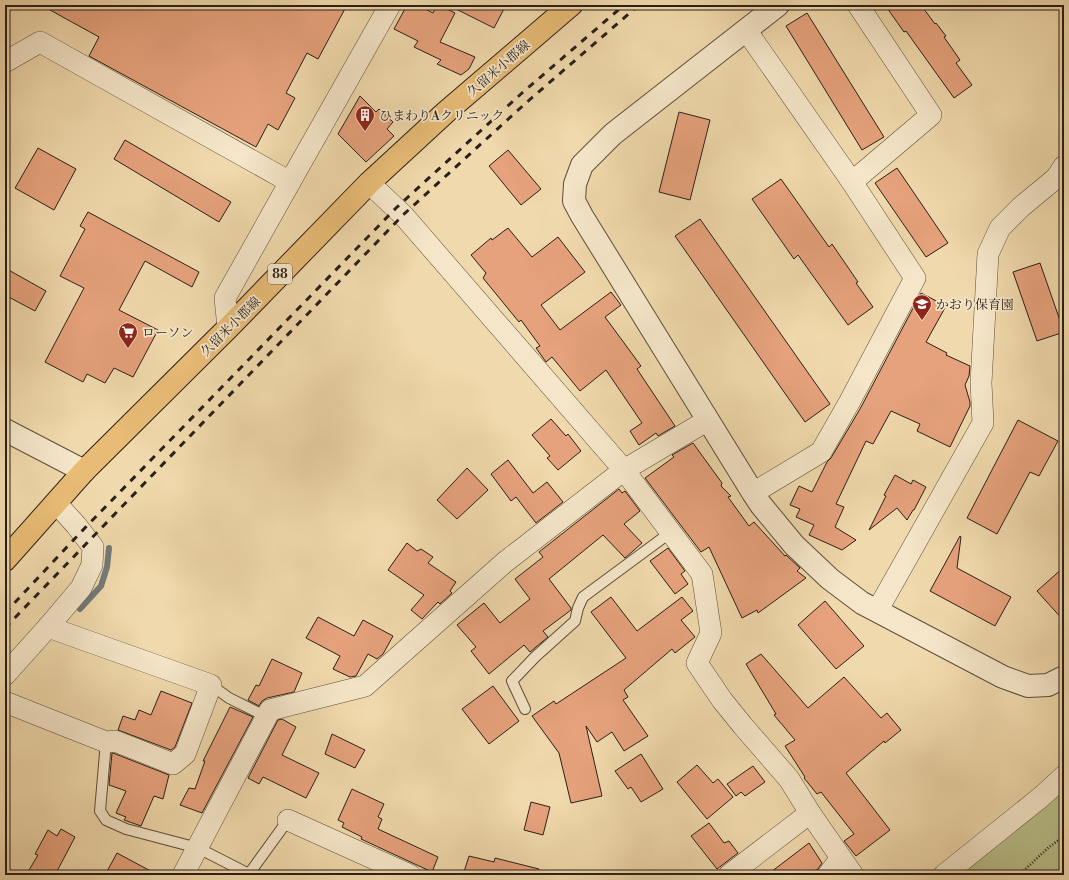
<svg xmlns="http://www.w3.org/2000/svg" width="1069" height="880" font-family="'Libre Bodoni','Noto Serif JP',serif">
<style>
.green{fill:#b8bf8a;stroke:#716f51}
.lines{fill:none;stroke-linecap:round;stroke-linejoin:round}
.stream{stroke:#717a77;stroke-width:6}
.building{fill:#e6a27c;stroke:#2a1f18}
.service-casing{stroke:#5c4e3d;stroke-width:12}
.minor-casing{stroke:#5c4e3d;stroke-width:22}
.tertiary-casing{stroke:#5c4e3d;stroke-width:24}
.primary-casing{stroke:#2a1f18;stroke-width:24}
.path{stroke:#2a1f18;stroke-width:2.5;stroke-dasharray:1 2;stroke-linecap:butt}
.service{stroke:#f5e6c9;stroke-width:10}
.minor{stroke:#f5e6c9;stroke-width:21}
.tertiary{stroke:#f5e6c9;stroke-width:22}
.primary{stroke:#e8bc76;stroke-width:22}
.rail{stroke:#2a1f18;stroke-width:3;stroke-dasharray:7 7;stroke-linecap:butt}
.labels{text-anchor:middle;stroke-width:3.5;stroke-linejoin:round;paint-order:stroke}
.shield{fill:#f5e6c9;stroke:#675b4d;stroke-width:1}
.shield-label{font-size:12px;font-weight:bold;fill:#2a1f18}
.street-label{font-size:13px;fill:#2a1f18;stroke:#f5e6c9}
.poi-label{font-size:13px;fill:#2a1f18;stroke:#f5e6c9;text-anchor:start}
</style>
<rect width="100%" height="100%" fill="#f0d9ac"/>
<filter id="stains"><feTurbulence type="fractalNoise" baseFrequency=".005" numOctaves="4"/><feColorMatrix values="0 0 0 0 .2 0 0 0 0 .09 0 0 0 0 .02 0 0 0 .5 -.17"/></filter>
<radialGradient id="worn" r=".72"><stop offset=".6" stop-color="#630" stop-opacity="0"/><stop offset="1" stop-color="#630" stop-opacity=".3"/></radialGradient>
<polygon class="green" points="1064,787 1064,875 957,875"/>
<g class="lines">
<polyline class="stream" points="80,609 101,586 107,567 109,548"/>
</g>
<g class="building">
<polygon points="41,5 347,5 318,59 307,53 286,93 295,98 278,130 268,124 256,147 89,56 99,37"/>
<polygon points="407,5 418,5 433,13 437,5 439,5 455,13 440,42 475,57 469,69 461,75 437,64 441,60 414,47 418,41 394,29"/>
<polygon points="448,5 506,5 494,28"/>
<polygon points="885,5 921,5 935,24 936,23 946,36 944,37 960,60 956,63 972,85 954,98 906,31 904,32"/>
<polygon points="807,13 884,137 862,150 786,26"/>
<polygon points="360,96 376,112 379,109 393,122 387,129 394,136 366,162 338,134"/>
<polygon points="679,112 710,120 690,200 659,192"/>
<polygon points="125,140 231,202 219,222 114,159"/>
<polygon points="38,148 76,169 54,210 15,188"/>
<polygon points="508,150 541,189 521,205 489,166"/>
<polygon points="897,168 948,243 926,257 875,183"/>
<polygon points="781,179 829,247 832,244 858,282 856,283 873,307 848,325 798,255 794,259 752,199"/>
<polygon points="88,212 199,272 192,287 145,261 119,310 158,330 133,377 114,368 105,383 87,374 83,382 45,362 84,288 60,276 85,229 80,226"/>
<polygon points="700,219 830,404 805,422 675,236"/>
<polygon points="508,228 532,257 558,237 585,272 541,305 560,330 611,292 621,305 605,317 641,366 637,369 675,426 658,436 656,433 639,445 630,431 642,423 606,370 580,391 552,357 546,362 536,348 540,346 521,320 519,322 483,278 486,273 471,255 491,238 492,240"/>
<polygon points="1040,263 1064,332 1037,341 1013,272"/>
<polygon points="5,268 46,291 35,311 5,295"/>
<polygon points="921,293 946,306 926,342 947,353 946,355 970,366 969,376 965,385 970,402 970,406 950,447 917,431 920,424 891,411 873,444 866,441 836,504 844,507 835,527 856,540 842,550 809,535 814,525 796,517 800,509 790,505 799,486 812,492 827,462 831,458 860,409"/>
<polygon points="551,419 566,436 568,434 581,451 558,470 547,458 550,456 532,435"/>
<polygon points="1018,420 1058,441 1039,476 1030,472 997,534 967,518"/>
<polygon points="693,443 722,483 721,486 731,496 728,497 749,526 754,522 785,556 786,555 800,568 797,571 806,578 758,613 757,610 742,618 709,547 701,552 645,478 674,457 672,455"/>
<polygon points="508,460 533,493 547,482 563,502 536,523 516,497 511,501 491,474"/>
<polygon points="467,468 488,490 457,519 437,500"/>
<polygon points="895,475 911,484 913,480 926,487 914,510 913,510 907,520 897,508 869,530 886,496 884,495"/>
<polygon points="619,489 622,493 625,491 640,511 624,524 642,543 625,558 603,535 549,579 571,608 571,610 543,631 548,637 530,652 524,645 489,674 471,651 476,647 457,625 484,603 500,623 530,599 515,579 543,557 539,552"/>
<polygon points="960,536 961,537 957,568 1011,597 995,626 930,591"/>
<polygon points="407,543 417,551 421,549 433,557 428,563 456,582 450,591 452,593 440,604 438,602 422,619 411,610 424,595 388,570"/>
<polygon points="668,548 685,571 681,574 688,584 675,594 650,561"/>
<polygon points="1064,567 1064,621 1037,591"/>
<polygon points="611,597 637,631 682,597 693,611 681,620 695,637 675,653 672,649 624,690 628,697 623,700 648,736 624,751 612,732 597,742 586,726 602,796 571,803 559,753 532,716 554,701 556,704 626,658 591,612"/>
<polygon points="825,601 864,646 836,669 798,625"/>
<polygon points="318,617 354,636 363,620 393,636 383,654 377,659 368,654 356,676 350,677 333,669 340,656 306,638"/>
<polygon points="761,654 808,708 844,677 881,718 887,713 901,730 885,743 884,741 846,773 890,830 856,856 844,841 854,834 821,792 817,794 804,778 805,777 785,746 795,740 774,715 776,714 746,664"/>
<polygon points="272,659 302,673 294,692 267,698 262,701 259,706 248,700 256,685 259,686"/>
<polygon points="493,686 519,721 489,744 462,709"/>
<polygon points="161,691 192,703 175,747 171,750 118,730 123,716 135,720 139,710 151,715"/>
<polygon points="230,707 253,717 202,813 180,805 189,788 195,789 205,761 203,761"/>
<polygon points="282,719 296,727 282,755 319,773 306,798 263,777 259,784 248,778 278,720"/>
<polygon points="332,734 365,750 355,768 325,754"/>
<polygon points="112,753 113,753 169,775 163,799 154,796 141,826 124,820 126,817 116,813 126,791 109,785"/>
<polygon points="641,754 663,789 641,802 631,787 628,789 615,771"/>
<polygon points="697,765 713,783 718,779 733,797 707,819 677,782"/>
<polygon points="753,766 765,782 745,796 741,792 736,796 727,784"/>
<polygon points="352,789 384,804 378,817 382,819 378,829 438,857 432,872 361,839 362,837 342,827 344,823 338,820"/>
<polygon points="531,802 550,807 543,835 524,830"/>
<polygon points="709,823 724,843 729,841 738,853 717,869 691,836"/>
<polygon points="61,829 75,837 55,875 26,875 38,855 35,854 48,830 57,836"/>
<polygon points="809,843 822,863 818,869 810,875 767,875"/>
<polygon points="117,853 158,875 105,875"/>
<polygon points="469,856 494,862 495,858 539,869 538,875 463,875"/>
</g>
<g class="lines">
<g class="service-casing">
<g id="service">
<polyline points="211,685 229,698 267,717"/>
<polyline points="525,709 512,681 535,657 575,621 578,608 583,597 671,532"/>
<polyline points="106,742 100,811 106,820 126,829 198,848 249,874 288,820"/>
</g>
</g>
<g class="minor-casing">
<g id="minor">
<polyline points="746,30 852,182 915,278 850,401 821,452 753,493"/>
<polyline points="5,62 40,42 290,182"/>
<polyline points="852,182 931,115 858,5"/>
<polyline points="369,183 403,215 624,470 702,574 711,633 697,663 722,700 743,726 789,779 810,813 729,875"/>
<polyline points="228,328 225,298 290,182 390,5"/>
<polyline points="877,611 983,423 981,383 988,254 1000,228 1021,207 1056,178 1064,166"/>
<polyline points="5,675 48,627 81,588 92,565 93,547 76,525 56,503"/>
<polyline points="5,702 106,742 115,741 173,764 185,754 211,685 48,627"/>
<polyline points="810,813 853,875"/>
<polyline points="288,820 410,875"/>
<polyline points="183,875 270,710 365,686 505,562 624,470 708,420"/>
<polyline points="828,875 841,858"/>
<polyline points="944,875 1041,797 1064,776"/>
</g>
</g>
<g class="tertiary-casing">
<g id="tertiary">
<polyline points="778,5 613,134 582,165 575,184 574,201 582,216 753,493 761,505 794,545 830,579 862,603 1003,677 1028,686 1048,685 1064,677"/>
<polyline points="5,430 84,471"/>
</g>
</g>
<g class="primary-casing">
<polyline id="primary" points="5,560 84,471 228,328 369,183 446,112 571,5"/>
</g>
<polyline class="path" points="1019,875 1048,848 1064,836"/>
<use href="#service" class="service"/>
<use href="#minor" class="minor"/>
<use href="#tertiary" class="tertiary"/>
<use href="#primary" class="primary"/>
<g class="rail">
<polyline points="5,613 81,532 396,208 522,93 624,5"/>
<polyline points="5,628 403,215 527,102 639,5"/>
</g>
</g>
<defs>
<g id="building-pin" transform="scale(1)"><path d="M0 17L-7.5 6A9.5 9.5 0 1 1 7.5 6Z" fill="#8f2418" stroke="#f5e6c9"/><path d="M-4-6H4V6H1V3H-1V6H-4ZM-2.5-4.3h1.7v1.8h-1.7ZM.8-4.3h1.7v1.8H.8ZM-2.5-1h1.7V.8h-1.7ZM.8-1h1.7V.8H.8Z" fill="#fff"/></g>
<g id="school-pin" transform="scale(1)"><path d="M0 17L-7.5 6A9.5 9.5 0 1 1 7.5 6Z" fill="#8f2418" stroke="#f5e6c9"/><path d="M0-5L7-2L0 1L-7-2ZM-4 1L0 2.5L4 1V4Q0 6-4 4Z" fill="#fff"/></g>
<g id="supermarket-pin" transform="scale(1)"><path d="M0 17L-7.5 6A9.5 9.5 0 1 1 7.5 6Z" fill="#8f2418" stroke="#f5e6c9"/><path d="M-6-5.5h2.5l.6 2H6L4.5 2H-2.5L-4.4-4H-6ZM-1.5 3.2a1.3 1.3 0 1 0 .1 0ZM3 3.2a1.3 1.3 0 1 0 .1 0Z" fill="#fff"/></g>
</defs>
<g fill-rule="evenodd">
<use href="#building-pin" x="365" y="115"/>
<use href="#school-pin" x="922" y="304"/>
<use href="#supermarket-pin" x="128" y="332"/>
</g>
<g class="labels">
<rect class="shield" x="268" y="264" width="24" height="20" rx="3"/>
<g class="shield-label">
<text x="280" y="278">88</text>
</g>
<g class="street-label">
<text transform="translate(498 68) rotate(-41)" y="5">久留米小郡線</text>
<text transform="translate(230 326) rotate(-45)" y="5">久留米小郡線</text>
</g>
<g class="poi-label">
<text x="379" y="120">ひまわりAクリニック</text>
<text x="936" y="309">かおり保育園</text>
<text x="142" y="337">ローソン</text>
</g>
</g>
<rect width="1069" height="880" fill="none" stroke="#f0d9ac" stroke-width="20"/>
<rect x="6" y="6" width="1057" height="868" fill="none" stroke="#2a1f18" stroke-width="2"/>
<rect x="10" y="10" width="1049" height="860" fill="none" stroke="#2a1f18"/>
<rect width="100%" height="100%" filter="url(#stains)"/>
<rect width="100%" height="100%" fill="url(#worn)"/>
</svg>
